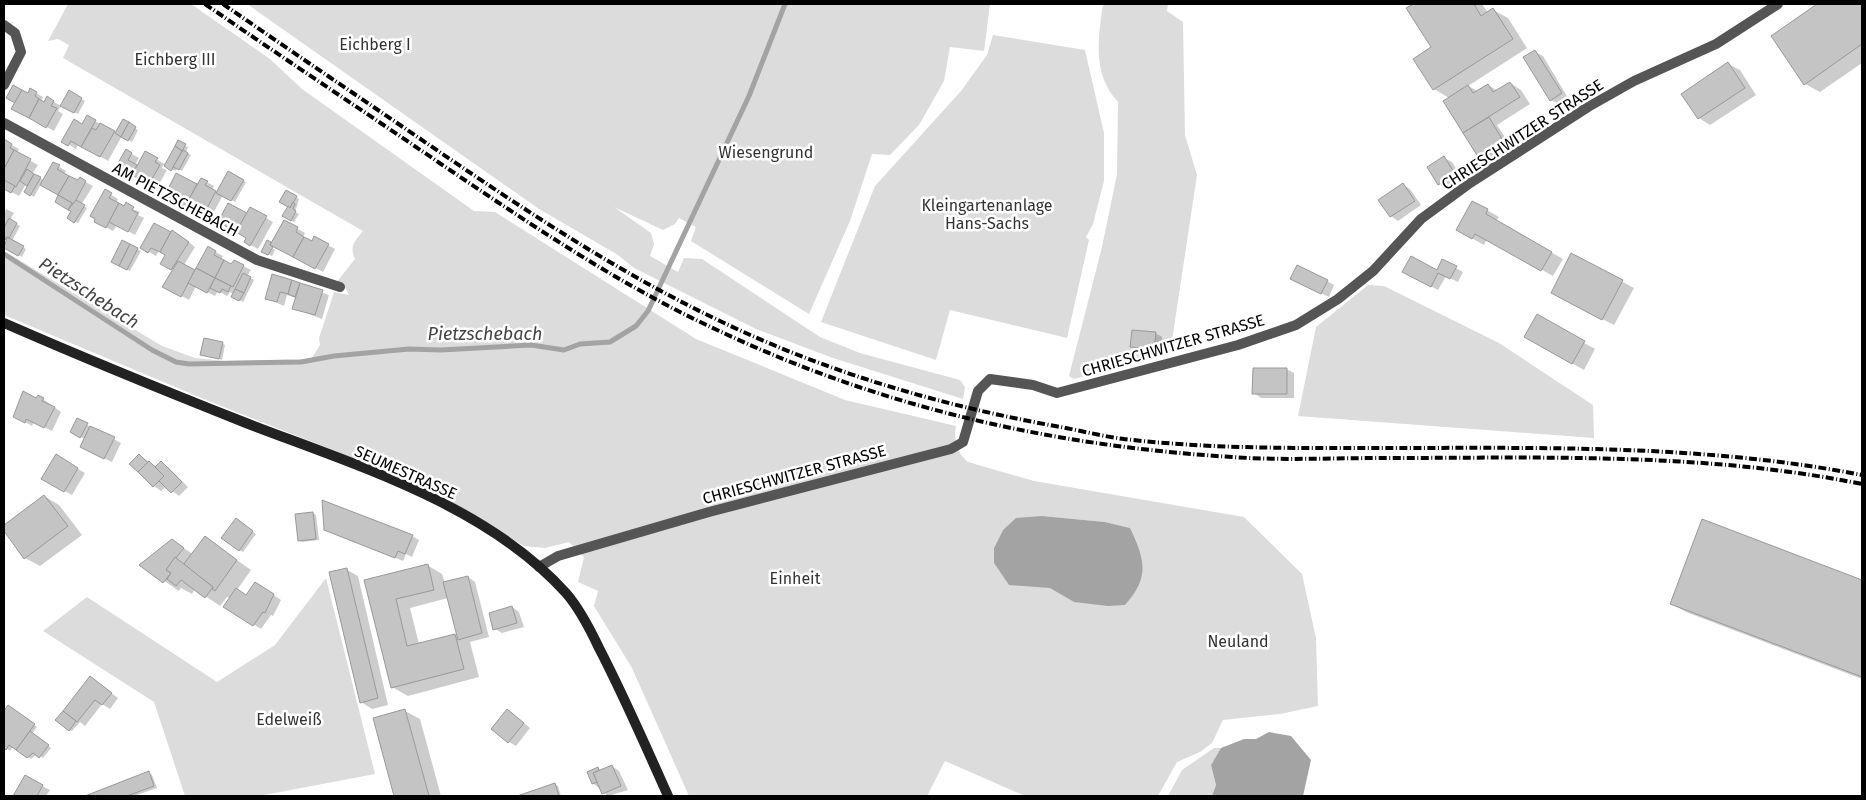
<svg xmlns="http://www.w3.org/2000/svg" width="1866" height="800" font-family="'Fira Sans',sans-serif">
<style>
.green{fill:#dcdcdc;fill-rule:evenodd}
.water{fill:#a3a3a3}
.shadow{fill:#0003;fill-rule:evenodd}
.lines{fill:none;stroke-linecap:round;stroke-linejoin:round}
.stream{stroke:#a3a3a3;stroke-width:5}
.building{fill:#c4c4c4;stroke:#999}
.street{stroke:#555;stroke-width:10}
.secondary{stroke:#222;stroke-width:10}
.rail{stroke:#000;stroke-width:4;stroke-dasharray:8 2.5 1 2.5;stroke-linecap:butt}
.labels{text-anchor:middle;stroke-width:5;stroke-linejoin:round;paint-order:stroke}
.park-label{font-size:16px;fill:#333;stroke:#fff}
.street-label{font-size:16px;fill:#000;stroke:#fff}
.water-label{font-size:18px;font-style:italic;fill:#444;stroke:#fff}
</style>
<rect width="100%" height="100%" fill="#fff"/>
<g class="green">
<path d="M68,4H191L270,59L302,89L474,211L495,212L696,339L845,400L956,426C953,439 957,453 968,462L1034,481L1244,517L1302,574L1316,638L1318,706L1280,714L1223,720L1212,743L1200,752L1177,762L1158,796H1025L945,761L927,796H689L632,668L594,606L598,591L578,582L584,557L569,542L545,548L524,546L438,495L399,476L211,402L4,315V251L162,346L195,358L225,361L311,359L320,345L319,338L334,292L349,295L344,285L336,283L355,259C349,246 355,241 363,231L63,58L69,45L58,39L48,41ZM1042,516L1105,522L1130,528L1074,602L1050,587L994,563V548L1003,530Z"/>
<polygon points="247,4 990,4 984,51 950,47 944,81 919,125 890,155 872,154 850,221 809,314 691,241 696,227 679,218 675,224 663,230 614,207 651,233 654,244 650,256 678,272 684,258 702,259 820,337 860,353 960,380 965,387 963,399 833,358 756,329 634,268 618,255 539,209"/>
<path d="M1103,4H1168L1167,11L1183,22L1185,135L1197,175L1170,354L1074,379L1069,376L1102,247L1117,174L1118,102C1092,74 1098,38 1103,4Z"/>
<polygon points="993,35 1085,50 1104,133 1104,181 1093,224 1086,237 1089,240 1067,338 950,310 936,360 821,322 875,186 961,91 987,55"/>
<polygon points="1368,285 1384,286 1499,343 1593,405 1594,438 1298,416 1316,327"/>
<polygon points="326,578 375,774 259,796 185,796 154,702 43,631 87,597 217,682 275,645"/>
<polygon points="1214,748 1221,748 1211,765 1216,785 1212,796 1168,796 1182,770"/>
</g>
<g class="water">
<path d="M1042,516L1105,522L1130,528C1145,560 1150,577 1125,605L1108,606L1074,602L1050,588L1009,585L994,563V548L1003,530L1016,518Z"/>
<polygon points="1269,732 1291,736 1311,760 1303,796 1212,796 1216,785 1211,765 1221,748 1244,739 1256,739"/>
</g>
<g class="shadow">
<polygon points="1415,4 1482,4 1488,13 1493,10 1508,18 1527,48 1468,86 1478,91 1488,85 1498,91 1510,83 1521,90 1530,104 1497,125 1512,148 1488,163 1481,159 1444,101 1449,98 1434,89 1415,59 1433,48 1408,8"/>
<polygon points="1819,4 1862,4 1862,63 1820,92 1805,84 1772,36"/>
<polygon points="1535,52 1543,56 1568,98 1559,104 1551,100"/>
<polygon points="1728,64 1740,70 1756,95 1710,125 1699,118"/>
<polygon points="31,90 43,97 41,102 44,103 47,98 61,106 58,111 63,114 54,131 13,108"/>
<polygon points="69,92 85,101 78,114 62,106"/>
<polygon points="88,117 116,133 123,121 138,130 132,142 122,136 108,161 78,144 76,149 63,141 83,125"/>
<polygon points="4,141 19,149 17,153 38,165 32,174 44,180 53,163 66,171 64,174 78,182 80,179 93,186 81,205 87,208 78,223 68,218 71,210 56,201 60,195 41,184 34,197 25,192 29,185 26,184 19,196 4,188"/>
<polygon points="179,142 188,147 186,152 191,155 182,171 177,168 175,171 163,165 162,168 167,170 157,188 130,172 127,176 115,170 126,151 139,158 135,165 138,167 146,153 166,165"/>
<polygon points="1444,158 1452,162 1462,178 1446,188 1439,184"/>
<polygon points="229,173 246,182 235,202 223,195 210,219 184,206 183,208 164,198 177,175 197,186 201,179 214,186 212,190 217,193"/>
<polygon points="1403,185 1410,189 1421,205 1398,221 1391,216"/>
<polygon points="105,191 118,199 116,203 140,212 138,215 144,218 135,235 117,225 113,231 95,221"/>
<polygon points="286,191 299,199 295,212 299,214 294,222 284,216 289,206"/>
<polygon points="1473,202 1499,217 1496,221 1563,259 1553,276 1487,239 1484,245 1457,230"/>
<polygon points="6,209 14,213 10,220 20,226 12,241 26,249 22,257 4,247 7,239 4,237 4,214"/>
<polygon points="251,209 273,222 258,249 245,242 248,237 247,215"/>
<polygon points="284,221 305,233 303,237 313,243 315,238 335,249 323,272 274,245 272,248 275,250 272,256 263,251 268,242 272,244"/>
<polygon points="172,234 178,234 195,247 184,265 196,271 208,248 223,256 221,260 232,266 234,261 251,270 247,276 254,280 243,302 233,297 234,294 230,292 227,296 218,291 215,296 196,286 189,300 171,290 174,270 161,263 166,255 159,251 156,256 142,248"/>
<polygon points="122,242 141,251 130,271 112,262"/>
<polygon points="1572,255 1634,288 1614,325 1563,299"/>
<polygon points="1443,261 1463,272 1458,282 1446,276 1438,290 1411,276 1437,271"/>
<polygon points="273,276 329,295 322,319 293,308 296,298 287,295 284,306 266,298"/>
<polygon points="1327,281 1334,285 1329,297 1299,283"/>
<polygon points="1537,316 1595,349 1584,370 1525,337"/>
<polygon points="1155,333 1162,337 1161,352 1139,351 1132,346"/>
<polygon points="222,343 225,345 222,360 202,354"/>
<polygon points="1286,369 1294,373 1294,398 1261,398 1254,393"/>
<polygon points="37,399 43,399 61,412 52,431 34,422 32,426 22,420"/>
<polygon points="78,420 121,443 112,462 88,451 85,439 71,432"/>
<polygon points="139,455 157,467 161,463 168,467 188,487 179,496 166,486 161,491 154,486 131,464"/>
<polygon points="56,456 85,473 72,495 43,479"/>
<polygon points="44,496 59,505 82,535 40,566 25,558 4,527"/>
<polygon points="313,513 316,515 319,540 302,542 299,540"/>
<polygon points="1703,521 1862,581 1862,679 1686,612 1671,603"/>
<polygon points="239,522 256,534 243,552 239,550"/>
<polygon points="325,529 412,536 419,540 412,557 406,554 403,561"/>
<polygon points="205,538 251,570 237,590 247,596 262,587 281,600 273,616 271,615 261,629 225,606 230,598 227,597 220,606 195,589 192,594 181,588 179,591 141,565 172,541 193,554"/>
<path d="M427,565L442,574L445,583L468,577L475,582L489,637L470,642L479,677L408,696L392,687L365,581ZM448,598L458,637L455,635L419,644L410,608Z"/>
<polygon points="347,570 358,576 388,705 372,709 361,702"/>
<polygon points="512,607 519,612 524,627 502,633 495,629"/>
<polygon points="91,678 118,698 110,709 102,704 85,726 80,722 72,731 69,730"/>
<polygon points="9,706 37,727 32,734 51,748 43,758 37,754 31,759 13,746 10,751 4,747 4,713"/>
<polygon points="405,711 420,719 441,796 395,796 374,719"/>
<polygon points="514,715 530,728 516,746 509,742"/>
<polygon points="612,766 619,771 628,790 608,796 593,783 588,772 598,768 602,771"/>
<polygon points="149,773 152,775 157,788 134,796 87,796"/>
<polygon points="25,777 50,790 46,796 15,796"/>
<polygon points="554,784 558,786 561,796 519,796"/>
</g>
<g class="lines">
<polyline class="stream" points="4,254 152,350 176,362 189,364 301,362 334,356 409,349 441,350 531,345 564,350 580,344 610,342 636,326 648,311 749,96 785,4"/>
</g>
<g class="building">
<polygon points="1413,4 1474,4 1481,16 1493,8 1513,39 1433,90 1413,59 1431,47 1406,8"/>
<polygon points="1817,4 1862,4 1862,44 1804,85 1771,36"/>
<polygon points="1535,50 1562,93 1550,101 1523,57"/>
<polygon points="1728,62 1745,88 1698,119 1681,94"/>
<polygon points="1510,82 1520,97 1463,133 1443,101 1468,85 1473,93 1488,84 1493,92"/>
<polygon points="13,85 22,90 15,103 6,98"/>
<polygon points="30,88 37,92 35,96 39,99 29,118 11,109 22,90 28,93"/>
<polygon points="69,90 82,98 74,113 60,106"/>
<polygon points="47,96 54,101 51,106 57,108 46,128 29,118 39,99 44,102"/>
<polygon points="87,115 96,120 81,147 71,141 68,146 61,142 74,119 82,124"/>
<polygon points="1489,117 1505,144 1480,160 1463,133"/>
<polygon points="123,119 129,122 121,137 115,133"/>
<polygon points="129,122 136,127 128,141 121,137"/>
<polygon points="100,123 115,131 100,157 81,147 92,128 96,130"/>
<polygon points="4,139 12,144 10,148 14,150 4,169"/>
<polygon points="178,140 186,144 182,151 175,146"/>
<polygon points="175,146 182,151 171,171 164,166"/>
<polygon points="126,149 132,153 128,160 137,165 132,175 122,169 120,173 114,170"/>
<polygon points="14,150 31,159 16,187 4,180 4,169"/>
<polygon points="183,150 188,153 179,170 173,167"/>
<polygon points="145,151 158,158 155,162 160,165 149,184 132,175"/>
<polygon points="1444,156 1455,174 1438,185 1427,167"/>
<polygon points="53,162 60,165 57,169 69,176 58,195 40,185"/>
<polygon points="27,169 34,174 27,186 20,181"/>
<polygon points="228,171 244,180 231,201 216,193"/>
<polygon points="176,173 197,184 185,207 176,202 175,205 163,199"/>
<polygon points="34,174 41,177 30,196 24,192"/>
<polygon points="69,176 78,180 80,177 86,181 74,204 58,195"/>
<polygon points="201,178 208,181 205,185 216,191 203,216 185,206"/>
<polygon points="4,180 15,186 11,193 4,189"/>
<polygon points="1403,183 1415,201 1390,217 1378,200"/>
<polygon points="105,189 112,193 109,198 119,203 106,228 94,222 95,219 90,216"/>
<polygon points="286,190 297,196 290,208 279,202"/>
<polygon points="58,195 72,203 68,210 55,202"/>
<polygon points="76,200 85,205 74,223 67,218 71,211 68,210"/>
<polygon points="1472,201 1488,209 1486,214 1552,252 1541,271 1475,234 1472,239 1456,230"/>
<polygon points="126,202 134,207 132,210 138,213 128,232 109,222 119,203 124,206"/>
<polygon points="293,202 295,204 293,209 296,211 291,221 282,216 288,206 290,208"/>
<polygon points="228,203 247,213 236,232 218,222"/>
<polygon points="250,207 267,216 250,246 244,242 246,238 236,232"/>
<polygon points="9,218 17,223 9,238 7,237 5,240 4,228"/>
<polygon points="284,220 298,227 296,232 304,237 293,257 270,245"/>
<polygon points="154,223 171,232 160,252 151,248 148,253 140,248"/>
<polygon points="172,230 189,242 171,270 160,264 165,255 160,252"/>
<polygon points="314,236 329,244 315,269 293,257 304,237 312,241"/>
<polygon points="7,237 24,246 18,256 4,248"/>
<polygon points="122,240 130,244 119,266 111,262"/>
<polygon points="267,240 271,242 270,245 273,247 268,255 261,252"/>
<polygon points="130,244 138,248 127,270 119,266"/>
<polygon points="208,246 216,251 214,255 224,260 215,278 196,268"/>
<polygon points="1571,253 1623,280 1602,320 1551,293"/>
<polygon points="1411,256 1437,270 1442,259 1457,266 1450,279 1438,273 1431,287 1402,272"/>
<polygon points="224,260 231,264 234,260 244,265 233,287 215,278"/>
<polygon points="178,261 195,270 181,297 162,287"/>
<polygon points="1297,265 1328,280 1321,294 1290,279"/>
<polygon points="196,268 215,278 207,293 188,283"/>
<polygon points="243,273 251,277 244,293 235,289"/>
<polygon points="272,274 292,280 288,294 280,292 277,302 265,299"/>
<polygon points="215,278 231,286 228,292 222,289 220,293 210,288"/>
<polygon points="292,280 300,283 295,297 288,294"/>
<polygon points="300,283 323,290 315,315 292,309"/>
<polygon points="235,289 244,293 239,301 231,297"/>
<polygon points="1537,314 1585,341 1572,364 1524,337"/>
<polygon points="1132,330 1156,332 1154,349 1130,347"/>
<polygon points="204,338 223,342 219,359 200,355"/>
<polygon points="1253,368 1287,368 1287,394 1252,394"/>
<polygon points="23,391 36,398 38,395 44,398 42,401 55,407 44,428 26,419 25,423 13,417"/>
<polygon points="77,418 88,423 80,438 70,432"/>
<polygon points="90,426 115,437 104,459 80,447"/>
<polygon points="56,454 78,468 64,492 41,479"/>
<polygon points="139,454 148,463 138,472 129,464"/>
<polygon points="149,461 164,476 153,487 138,472"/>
<polygon points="161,461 182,482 171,493 159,481 164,476 155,467"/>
<polygon points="44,495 68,526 24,559 4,531 4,525"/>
<polygon points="322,500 413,535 405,554 398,551 395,558 324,530"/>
<polygon points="313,512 316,539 298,541 295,514"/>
<polygon points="236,518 253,531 239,551 221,538"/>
<polygon points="1702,519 1862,580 1862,677 1670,604"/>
<polygon points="205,536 237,560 215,591 212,589 213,587 183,565"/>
<polygon points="172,539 184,548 166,570 171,573 163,583 139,565"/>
<polygon points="175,557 213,587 205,598 181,580 176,586 167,579 171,573 166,570"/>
<polygon points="428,564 434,590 396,599 407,646 455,634 464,669 391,688 364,580"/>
<polygon points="347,568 378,698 360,703 329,572"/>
<polygon points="468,576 482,633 458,640 443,582"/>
<polygon points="255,582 274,594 265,613 263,612 253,626 223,607 236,588 246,595"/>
<polygon points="512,606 517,623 493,630 489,613"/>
<polygon points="90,676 112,693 102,705 95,700 77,722 63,711"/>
<polygon points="8,705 35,724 16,750 9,745 6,750 4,748 4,711"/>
<polygon points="405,709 429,796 394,796 373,718"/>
<polygon points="507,709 524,723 508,743 491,729"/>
<polygon points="63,711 76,721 69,731 55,720"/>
<polygon points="30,731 49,745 39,758 33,753 27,758 16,750"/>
<polygon points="612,765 621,786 602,794 593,773"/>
<polygon points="598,767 599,770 593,773 597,782 592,784 587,772"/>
<polygon points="149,771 154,786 127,796 85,796"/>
<polygon points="25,775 43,785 37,796 13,796"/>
<polygon points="555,783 559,796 517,796"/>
</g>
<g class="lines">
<g class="street">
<polyline points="4,25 15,33 21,52 4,85"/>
<polyline points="4,123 257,260 340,287"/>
<polyline points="539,567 558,556 709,512 951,449 963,442 978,391 990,379 1033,385 1057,393 1238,345 1296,325 1338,299 1373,271 1421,219 1470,183 1588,107 1634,81 1716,44 1778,4"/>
</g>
<path class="secondary" d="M4,323C84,358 165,391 246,423C355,465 486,504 566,593C580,609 590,629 599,648C624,696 646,747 668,796"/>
<g class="rail">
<path d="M205,4C283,58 362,110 441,164C530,224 618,284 715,329C886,410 1061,448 1249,458C1293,460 1338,458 1383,458C1544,458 1703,452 1862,484"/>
<path d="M223,4C295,54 368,103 441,153C531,214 621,274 720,321C826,372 939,405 1055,426C1078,430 1101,436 1124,439C1209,449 1294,448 1379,448C1542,448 1702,444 1862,475"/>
</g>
</g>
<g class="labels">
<g class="park-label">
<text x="375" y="50">Eichberg I</text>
<text x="175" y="65">Eichberg III</text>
<text x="766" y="158">Wiesengrund</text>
<text x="987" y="211">Kleingartenanlage<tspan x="987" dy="18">Hans-Sachs</tspan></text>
<text x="795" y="584">Einheit</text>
<text x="1238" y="647">Neuland</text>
<text x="289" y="725">Edelweiß</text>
</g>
<g class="street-label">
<text transform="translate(1522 134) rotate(-33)" y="6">CHRIESCHWITZER STRASSE</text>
<text transform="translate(176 199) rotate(28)" y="6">AM PIETZSCHEBACH</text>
<text transform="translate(1173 345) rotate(-16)" y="6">CHRIESCHWITZER STRASSE</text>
<text transform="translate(406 472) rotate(24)" y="6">SEUMESTRASSE</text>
<text transform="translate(794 474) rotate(-15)" y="6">CHRIESCHWITZER STRASSE</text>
</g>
<g class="water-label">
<text transform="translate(89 293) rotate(33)" y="6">Pietzschebach</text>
<text x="485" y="340">Pietzschebach</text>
</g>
</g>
<rect width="1866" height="800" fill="none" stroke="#000000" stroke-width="10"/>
</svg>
